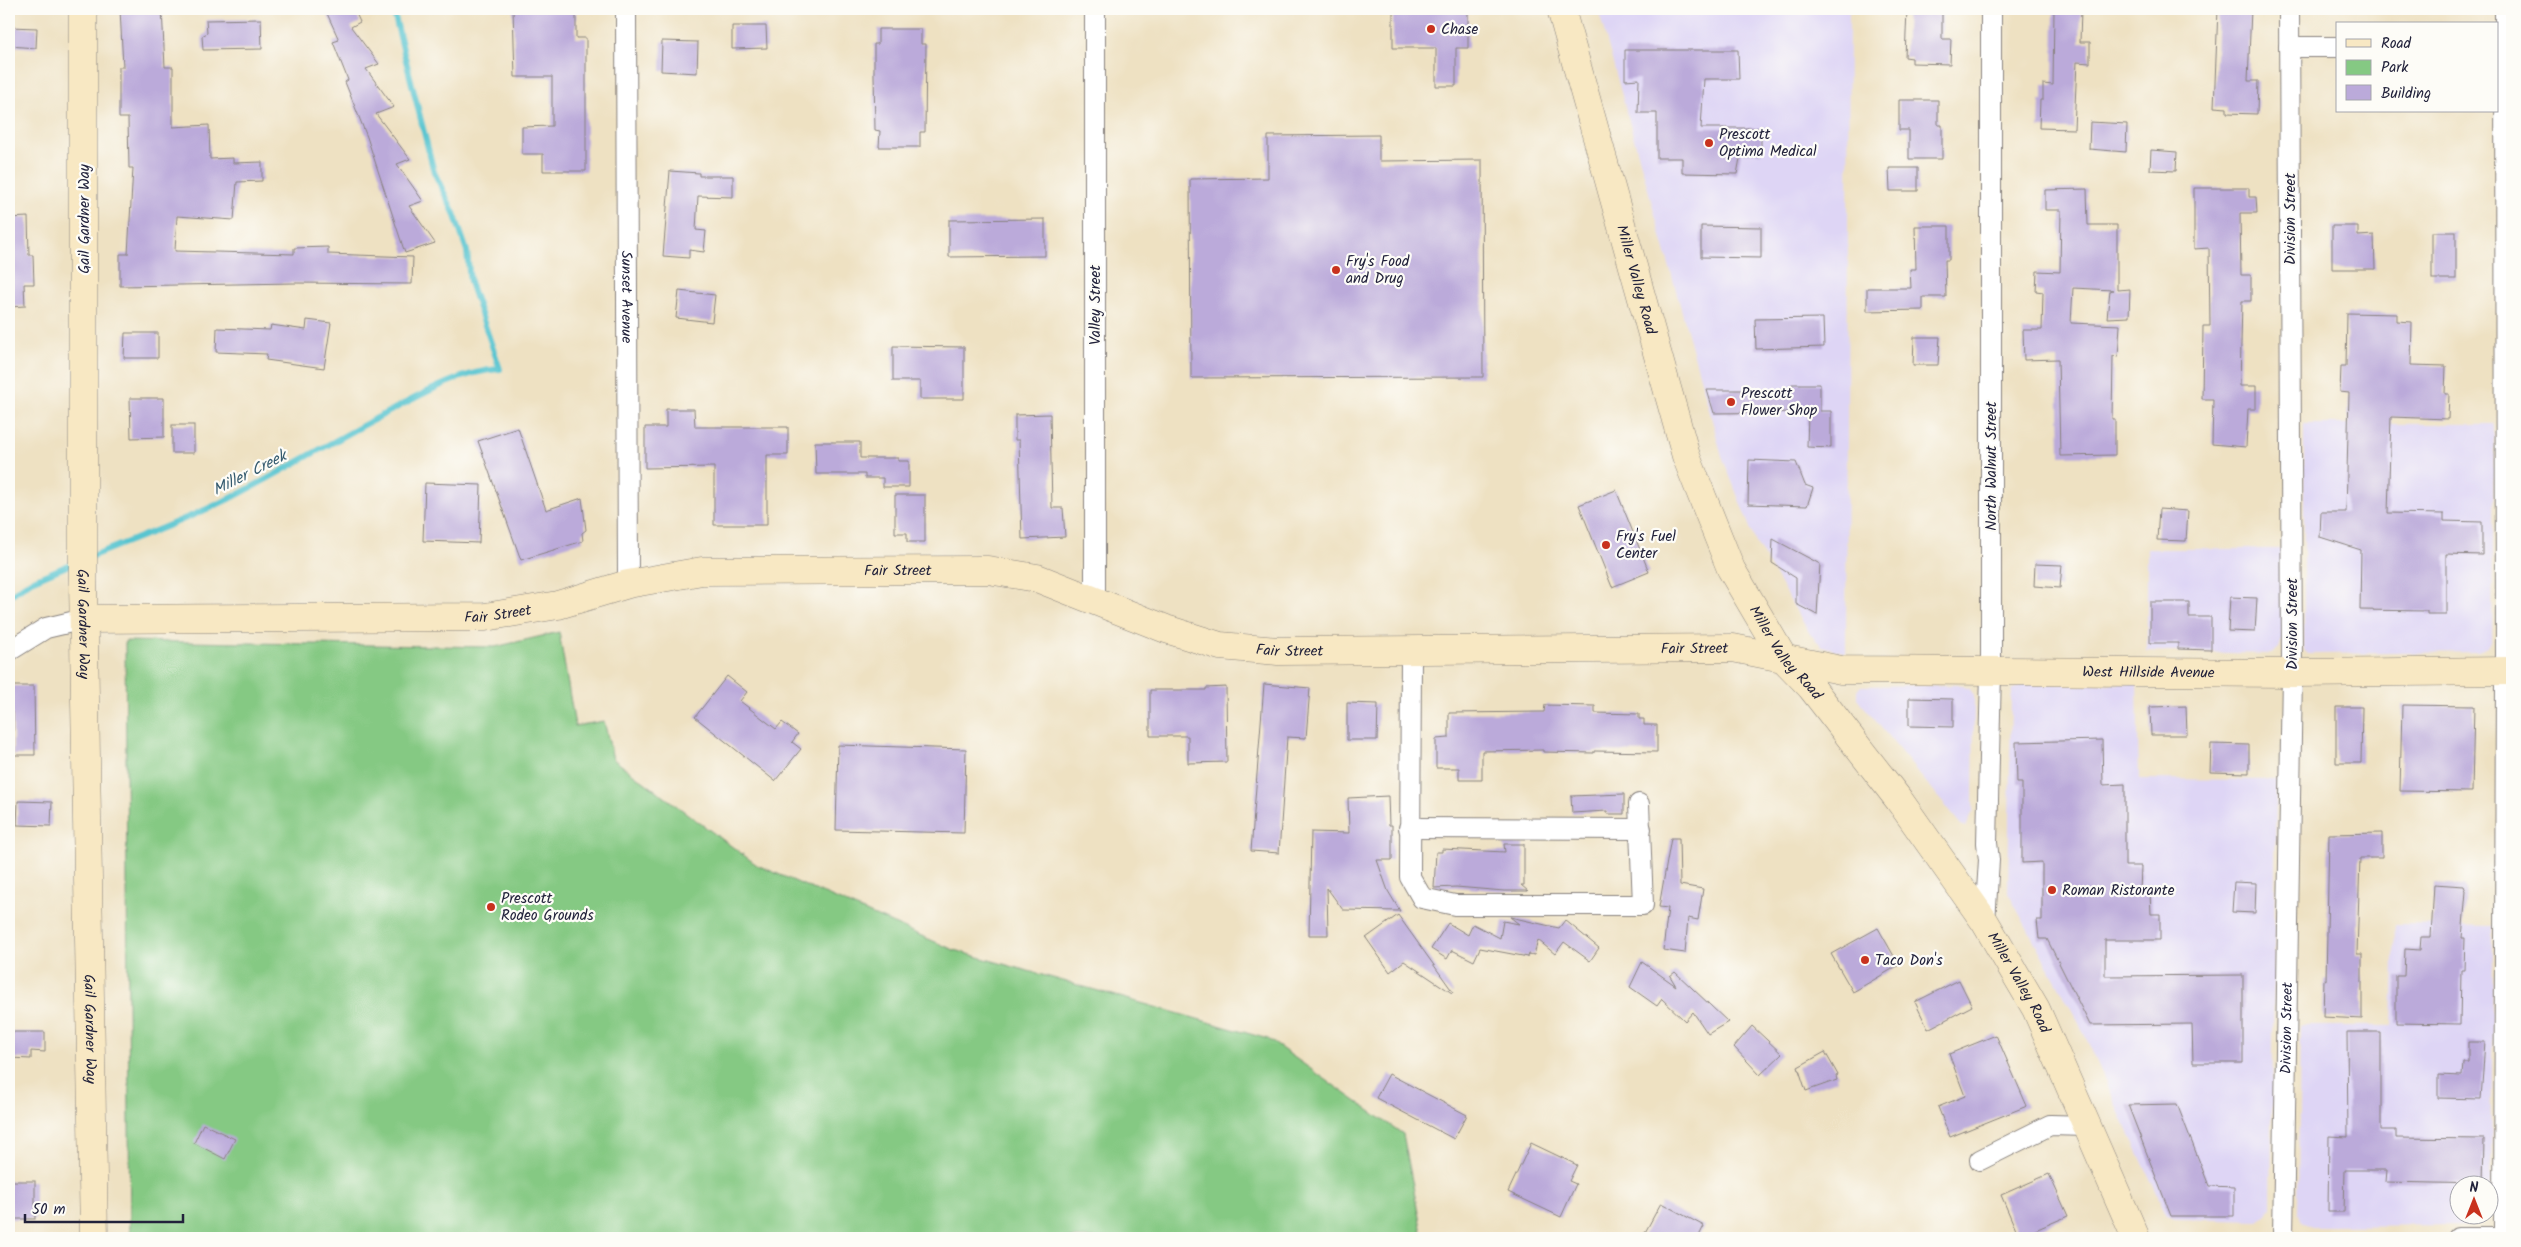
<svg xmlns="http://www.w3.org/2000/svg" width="2521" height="1247" font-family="Kalam,sans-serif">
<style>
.built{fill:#ded5f5}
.green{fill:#85c983;stroke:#54765f}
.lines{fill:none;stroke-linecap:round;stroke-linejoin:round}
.stream{stroke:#59c5d0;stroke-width:6}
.building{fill:#bbaada}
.street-casing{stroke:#88827e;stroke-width:22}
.secondary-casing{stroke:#88827e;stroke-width:29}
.street{stroke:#fff;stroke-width:20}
.secondary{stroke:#f8e8c3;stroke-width:28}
.poi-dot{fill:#c8321e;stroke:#fdfcf7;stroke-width:2}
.labels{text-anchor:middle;stroke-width:4.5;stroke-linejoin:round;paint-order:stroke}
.poi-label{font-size:15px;fill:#22223b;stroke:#fdfcf7;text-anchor:start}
.street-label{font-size:15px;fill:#22223b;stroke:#fdfcf7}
.water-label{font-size:16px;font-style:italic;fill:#355b6f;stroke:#fdfcf7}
</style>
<rect width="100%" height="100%" fill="#fdfcf7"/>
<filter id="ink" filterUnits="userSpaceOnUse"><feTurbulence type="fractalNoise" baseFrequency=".02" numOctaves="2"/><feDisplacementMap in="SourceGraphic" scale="10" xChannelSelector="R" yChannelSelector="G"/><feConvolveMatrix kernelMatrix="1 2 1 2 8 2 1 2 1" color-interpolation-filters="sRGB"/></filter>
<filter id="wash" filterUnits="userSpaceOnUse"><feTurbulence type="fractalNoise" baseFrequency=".0096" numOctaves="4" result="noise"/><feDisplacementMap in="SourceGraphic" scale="20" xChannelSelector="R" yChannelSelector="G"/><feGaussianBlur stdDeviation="1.12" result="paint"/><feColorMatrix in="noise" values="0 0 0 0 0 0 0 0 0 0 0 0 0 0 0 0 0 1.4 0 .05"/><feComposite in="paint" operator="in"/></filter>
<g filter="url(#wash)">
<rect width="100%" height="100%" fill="#eee1c2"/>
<g class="built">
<polygon points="1598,9 1849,9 1846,653 1822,646 1810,634 1756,543 1722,456"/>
<polygon points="2304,424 2494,424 2492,640 2488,648 2478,652 2308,654 2304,650"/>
<polygon points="2147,549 2284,549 2283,637 2279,648 2272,654 2147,651"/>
<polygon points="2024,684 2137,684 2139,779 2276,780 2271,1207 2266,1216 2259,1221 2175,1219 2167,1216 2081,1027 2008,893 2011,699 2013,690"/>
<polygon points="1959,685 1970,689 1974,696 1973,811 1966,827 1961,825 1857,698 1857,691 1861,686"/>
<polygon points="2395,924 2493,926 2491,1211 2489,1214 2488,1184 2458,1184 2458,1214 2488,1215 2484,1219 2469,1225 2312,1226 2302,1222 2298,1213 2300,1026 2392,1026"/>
</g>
<polygon class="green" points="559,632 575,726 604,721 613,759 757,865 954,950 1268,1039 1403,1134 1423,1238 130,1238 125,641 495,647"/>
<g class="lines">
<g class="stream">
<path d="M90,557C141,536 192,518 241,493C292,466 342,436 394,409C426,392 463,371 500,369L470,282L467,251L454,213L434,172L393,9"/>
<polyline points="9,596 31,581 76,562"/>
</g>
</g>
<g id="blocks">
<g class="building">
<polygon points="120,9 162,9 165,67 173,67 173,127 209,125 210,159 233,158 233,163 262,162 262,181 237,182 234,220 177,216 175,251 294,254 294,248 328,247 328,254 413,257 412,284 295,283 120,286 120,254 128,254 133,168 129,168 128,118 119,118 119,67 123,67"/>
<polygon points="325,9 354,9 360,22 351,27 379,64 366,69 394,107 376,114 410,159 397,164 423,201 409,206 435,243 405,253 367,137 345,82 348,80 333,42 339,40"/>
<polygon points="513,9 576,9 576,38 586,38 586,171 543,171 543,154 522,154 522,127 552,126 552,77 515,77"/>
<polygon points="1449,9 1468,10 1468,48 1456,48 1456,86 1436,86 1436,48 1393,48 1393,10"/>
<polygon points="1907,9 1942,9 1942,39 1951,39 1950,64 1912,63 1912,58 1905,57"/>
<polygon points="2054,9 2081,9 2080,42 2090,42 2090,63 2077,62 2074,129 2039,128 2040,100 2043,100 2043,84 2053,85"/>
<polygon points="2218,9 2251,9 2248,81 2258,81 2257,114 2227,113 2227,108 2214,107"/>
<polygon points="261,19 262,49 203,50 202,36 207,33 206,20"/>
<polygon points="732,26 766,26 767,48 732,49"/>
<polygon points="9,27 37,28 36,48 9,46"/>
<polygon points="878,29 921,29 921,44 926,44 925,132 920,132 920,147 879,147 880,131 875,130 874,74 874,44 878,44"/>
<polygon points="662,41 698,42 697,73 661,71"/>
<polygon points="1625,50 1738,50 1739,79 1704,79 1701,128 1761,128 1761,153 1741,153 1737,174 1682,173 1682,158 1657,158 1657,113 1638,113 1639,79 1625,80"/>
<polygon points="1899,100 1938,100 1938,125 1942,125 1942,159 1909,159 1909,130 1899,130"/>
<polygon points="2090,122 2127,124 2126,152 2089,149"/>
<polygon points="1379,135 1379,161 1482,160 1483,377 1191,378 1190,179 1268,178 1268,136"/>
<polygon points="2151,150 2177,152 2176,171 2150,170"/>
<polygon points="1889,168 1918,168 1918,191 1890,191"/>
<polygon points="670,171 699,173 699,176 733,176 733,197 698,196 696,230 706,231 704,252 689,250 689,258 663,256"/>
<polygon points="2194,188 2249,188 2249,197 2256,197 2257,213 2240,213 2241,275 2251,275 2251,301 2242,301 2240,386 2256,386 2256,409 2248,409 2246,447 2212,444 2213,399 2202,399 2203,326 2210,326 2209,248 2194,249"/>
<polygon points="2087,189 2088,225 2117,225 2117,290 2130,289 2129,317 2107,318 2110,290 2113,290 2073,288 2071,323 2120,325 2118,357 2113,356 2112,419 2115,419 2115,455 2060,456 2058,359 2024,360 2023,330 2042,330 2043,292 2036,291 2037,271 2060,272 2061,210 2045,210 2045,190"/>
<polygon points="28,217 29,255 33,255 34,284 24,284 25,306 9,307 9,218"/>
<polygon points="1045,219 1045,256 949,257 949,220"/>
<polygon points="1701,226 1761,227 1761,258 1701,257"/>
<polygon points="1915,226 1949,226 1949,260 1945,260 1946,297 1923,297 1923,310 1867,311 1867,288 1911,288 1910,269 1916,269"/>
<polygon points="2332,226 2358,226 2358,236 2374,235 2375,269 2332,269"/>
<rect x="2432" y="232" width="24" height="47"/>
<polygon points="679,291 715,295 712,322 676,318"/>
<polygon points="2347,313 2397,314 2397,321 2412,322 2411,365 2446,366 2445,394 2449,394 2448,419 2391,417 2388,513 2444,514 2444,521 2482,522 2482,555 2446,554 2446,614 2427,614 2427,611 2360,610 2361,550 2320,537 2321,512 2346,512 2349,393 2340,392 2341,366 2346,366"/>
<polygon points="1823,318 1824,347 1756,349 1755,319"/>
<polygon points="307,320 331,323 324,368 266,360 267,354 216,352 217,328 270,330 271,325 306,330"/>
<polygon points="125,333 158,333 158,358 124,358"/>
<polygon points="1914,337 1940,337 1938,365 1913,365"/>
<polygon points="893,346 964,347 964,399 920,399 920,381 893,381"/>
<polygon points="1792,384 1820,384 1820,411 1831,411 1831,448 1807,447 1808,412 1714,413 1707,390 1792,390"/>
<polygon points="130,398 164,398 164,437 131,438"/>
<polygon points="666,409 694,409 695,427 788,427 788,455 767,455 767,525 714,525 714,467 645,468 645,427 666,427"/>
<polygon points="1050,414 1052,508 1063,508 1065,537 1022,539 1019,440 1015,440 1015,415"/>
<rect x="172" y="425" width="22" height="28"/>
<polygon points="518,428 546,510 582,498 586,530 582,533 583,541 521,560 478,441"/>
<polygon points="815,442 860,442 860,458 898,458 898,461 909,461 909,487 883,487 883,478 865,478 865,474 816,474"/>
<polygon points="1749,460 1796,462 1805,485 1813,488 1807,506 1748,504"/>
<polygon points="425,483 481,485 479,543 423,541"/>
<polygon points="1616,490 1649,572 1612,587 1579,505"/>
<polygon points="895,495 925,495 925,542 907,542 907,533 895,533"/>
<polygon points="2159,509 2188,511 2186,541 2157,540"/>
<polygon points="1773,539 1820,564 1817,615 1796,604 1796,578 1772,563"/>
<polygon points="2035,564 2062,565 2060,588 2034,586"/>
<polygon points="2230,597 2257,598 2255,632 2228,631"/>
<polygon points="2150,602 2189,602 2189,617 2211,617 2211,650 2178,649 2178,643 2150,643"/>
<polygon points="727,676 747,692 740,701 776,729 782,722 798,734 792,742 801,749 775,781 695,717"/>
<polygon points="1264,684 1310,688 1306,738 1287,737 1279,853 1251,851"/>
<polygon points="9,686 34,686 35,755 13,755 13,712 9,712"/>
<polygon points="1226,687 1227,762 1188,763 1188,736 1150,736 1150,690 1206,690 1206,688"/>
<polygon points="1909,698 1953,699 1953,727 1909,726"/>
<polygon points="1347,703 1378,704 1377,740 1347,740"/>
<polygon points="1545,705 1595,706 1595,713 1639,714 1639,719 1644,719 1644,725 1657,725 1657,752 1594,751 1594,753 1543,752 1543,750 1482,751 1482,780 1459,780 1459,768 1436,768 1436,739 1449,738 1449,713 1544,712"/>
<polygon points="2402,705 2474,706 2472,792 2400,791"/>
<polygon points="2186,706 2187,735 2151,735 2150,707"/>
<polygon points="2336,707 2362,707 2361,763 2336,763"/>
<polygon points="2102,740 2103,785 2125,784 2125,866 2141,866 2140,893 2150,893 2151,914 2160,914 2160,940 2105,940 2105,976 2243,975 2243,1063 2193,1063 2192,1024 2090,1025 2047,939 2039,939 2037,920 2042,920 2042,862 2022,863 2022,783 2017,783 2016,742"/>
<polygon points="2211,744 2249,745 2249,773 2210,772"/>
<polygon points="838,745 966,749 964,833 836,830"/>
<polygon points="1624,794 1624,814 1607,814 1607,811 1572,813 1571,796"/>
<polygon points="1388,796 1389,825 1392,825 1392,860 1377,860 1388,891 1400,911 1343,910 1327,888 1328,935 1309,935 1311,832 1349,833 1348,798"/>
<polygon points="18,801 52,802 51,826 17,825"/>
<polygon points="2382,833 2382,858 2360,858 2357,954 2362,954 2362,1019 2323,1017 2324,980 2326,981 2329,834"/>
<polygon points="1671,838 1679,838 1680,885 1703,889 1698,920 1688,918 1685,953 1663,950 1668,908 1659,907"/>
<polygon points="1504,844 1524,844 1524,885 1521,885 1528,891 1504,891 1456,887 1434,888 1436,852 1442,852 1442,849 1505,852"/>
<polygon points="2234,882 2256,883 2255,913 2232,912"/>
<polygon points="2434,884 2464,886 2466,891 2462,938 2465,938 2464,970 2461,970 2460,1024 2396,1023 2396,976 2404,976 2405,949 2420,950 2421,937 2431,937"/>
<polygon points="1398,915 1453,992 1452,993 1404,961 1390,972 1366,938"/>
<polygon points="1510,917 1559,928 1565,920 1599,948 1590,961 1564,942 1555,954 1538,940 1534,955 1529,954 1528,957 1480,948 1474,961 1452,950 1447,959 1431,949 1448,923 1468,935 1473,924 1500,938 1503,921 1519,924"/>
<polygon points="1878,928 1899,965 1853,992 1831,954"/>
<polygon points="1642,962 1676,986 1670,976 1675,972 1728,1022 1708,1034 1693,1012 1685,1021 1662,999 1657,1006 1630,987"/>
<polygon points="1959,980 1972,1006 1928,1029 1915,1002"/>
<polygon points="1752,1026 1782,1054 1760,1075 1734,1047"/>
<polygon points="9,1032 45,1032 45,1052 31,1051 31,1059 9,1058"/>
<polygon points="2347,1032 2381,1032 2381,1130 2396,1130 2396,1138 2484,1139 2483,1184 2386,1182 2387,1170 2345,1170 2344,1212 2328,1212 2329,1136 2348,1137"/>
<polygon points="1996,1035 2027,1106 1950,1137 1938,1107 1965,1096 1949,1054"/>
<polygon points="2468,1042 2485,1042 2481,1099 2438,1098 2438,1075 2462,1076 2463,1062 2468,1062"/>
<polygon points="1825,1052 1838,1075 1836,1076 1837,1080 1806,1091 1798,1067"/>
<polygon points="1389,1074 1467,1115 1454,1139 1376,1098"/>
<polygon points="2177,1104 2209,1186 2234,1187 2234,1216 2171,1216 2128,1105"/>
<polygon points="203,1124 235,1139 225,1159 194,1143"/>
<polygon points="1531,1143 1577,1165 1569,1181 1576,1184 1561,1217 1508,1192"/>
<polygon points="2049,1174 2068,1216 2019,1237 2001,1195"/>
<rect x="9" y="1181" width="26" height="38"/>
<polygon points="1661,1203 1704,1226 1698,1238 1642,1238"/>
</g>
</g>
</g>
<g filter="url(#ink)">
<use href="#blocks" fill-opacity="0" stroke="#88827e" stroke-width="1"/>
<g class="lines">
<g class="street-casing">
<g id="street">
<path id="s1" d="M626,9L628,584"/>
<polyline points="1095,9 1095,601"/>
<polyline points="2289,47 2337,47"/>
<polyline points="9,651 46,628 84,619"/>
<polyline points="1411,652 1410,877 1422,898 1455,905 1643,905 1639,804"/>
<polyline points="1409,828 1641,829"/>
<polyline points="1985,922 1989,860 1987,843 1991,671 1991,9"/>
<polyline points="1980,1160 2050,1125 2087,1126"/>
<path id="s2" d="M2283,1238L2292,673L2289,9"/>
<polyline points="2458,1238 2512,1238"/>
<polyline points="2504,1238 2506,671 2505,9"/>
</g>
</g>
<g class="secondary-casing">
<g id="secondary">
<path id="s3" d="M83,9V579L94,1238"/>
<path id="s4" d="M1561,9L1686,456L1731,569L1784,659L1811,687L1899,800L1985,922L2036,1009L2136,1238"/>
<path id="s5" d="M84,619L485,617L558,605L628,584L702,571L988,570L1037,578L1166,629L1220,646L1278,651L1733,648L1841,670L2292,673L2512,671"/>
</g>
</g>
<use href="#street" class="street"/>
<use href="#secondary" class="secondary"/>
</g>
</g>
<g class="poi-dot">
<circle cx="1431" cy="29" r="5"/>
<circle cx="1709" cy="143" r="5"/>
<circle cx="1336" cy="270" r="5"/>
<circle cx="1731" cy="402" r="5"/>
<circle cx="1606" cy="545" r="5"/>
<circle cx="2052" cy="890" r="5"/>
<circle cx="491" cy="907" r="5"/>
<circle cx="1865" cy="960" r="5"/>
</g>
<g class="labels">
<g class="poi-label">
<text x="1441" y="34">Chase</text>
<text x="1719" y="139">Prescott<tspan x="1719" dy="17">Optima Medical</tspan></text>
<text x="1346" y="266">Fry's Food<tspan x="1346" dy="17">and Drug</tspan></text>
<text x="1741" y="398">Prescott<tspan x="1741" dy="17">Flower Shop</tspan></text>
<text x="1616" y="541">Fry's Fuel<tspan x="1616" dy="17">Center</tspan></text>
<text x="2062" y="895">Roman Ristorante</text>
<text x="501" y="903">Prescott<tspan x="501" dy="17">Rodeo Grounds</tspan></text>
<text x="1875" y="965">Taco Don's</text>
</g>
<g class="street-label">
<text transform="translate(84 219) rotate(-90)" y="5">Gail Gardner Way</text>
<text transform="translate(2290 219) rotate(-90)" y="5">Division Street</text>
<text dy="5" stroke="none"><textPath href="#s4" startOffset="281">Miller Valley Road</textPath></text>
<text dy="5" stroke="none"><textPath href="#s1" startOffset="288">Sunset Avenue</textPath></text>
<text transform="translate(1095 305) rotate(-90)" y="5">Valley Street</text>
<text transform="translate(1991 466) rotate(-90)" y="5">North Walnut Street</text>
<text dy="5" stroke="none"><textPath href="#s5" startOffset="819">Fair Street</textPath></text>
<text dy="5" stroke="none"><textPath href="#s5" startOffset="414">Fair Street</textPath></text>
<text dy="5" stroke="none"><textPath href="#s3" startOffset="615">Gail Gardner Way</textPath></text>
<text transform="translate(2292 624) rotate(-90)" y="5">Division Street</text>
<text dy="5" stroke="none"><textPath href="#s5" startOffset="1629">Fair Street</textPath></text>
<text dy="5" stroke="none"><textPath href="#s5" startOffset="1224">Fair Street</textPath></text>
<text dy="5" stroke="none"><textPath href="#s4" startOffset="686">Miller Valley Road</textPath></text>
<text dy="5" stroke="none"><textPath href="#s5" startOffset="2085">West Hillside Avenue</textPath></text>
<text dy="5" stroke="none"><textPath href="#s4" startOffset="1091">Miller Valley Road</textPath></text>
<text dy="5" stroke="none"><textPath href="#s3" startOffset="1020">Gail Gardner Way</textPath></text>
<text dy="5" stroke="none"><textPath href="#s2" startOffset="210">Division Street</textPath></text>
</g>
<g class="water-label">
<text transform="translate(249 472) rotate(-27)" y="6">Miller Creek</text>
</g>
</g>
<rect width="2521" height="1247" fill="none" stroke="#fdfcf7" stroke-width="30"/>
<rect x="2336" y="22" width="162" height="90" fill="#fdfcf7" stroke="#a5a5ac"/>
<rect x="2346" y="39" width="25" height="8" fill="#f8e8c3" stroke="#a5a5ac"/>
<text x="2381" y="48" font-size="15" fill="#22223b">Road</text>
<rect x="2346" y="60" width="25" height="15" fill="#85c983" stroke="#a5a5ac"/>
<text x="2381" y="72" font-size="15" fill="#22223b">Park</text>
<rect x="2346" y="85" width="25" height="15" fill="#bbaada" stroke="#a5a5ac"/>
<text x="2381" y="98" font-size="15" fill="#22223b">Building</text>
<g transform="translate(2474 1200)"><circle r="24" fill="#fdfcf7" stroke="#a5a5ac"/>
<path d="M0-4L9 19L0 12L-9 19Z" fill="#c8321e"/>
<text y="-8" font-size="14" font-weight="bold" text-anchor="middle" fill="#22223b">N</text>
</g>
<path d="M25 1214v8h158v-8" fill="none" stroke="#22223b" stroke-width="2.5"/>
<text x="32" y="1214" font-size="15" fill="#22223b" stroke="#fdfcf7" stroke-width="4" paint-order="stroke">50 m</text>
</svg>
